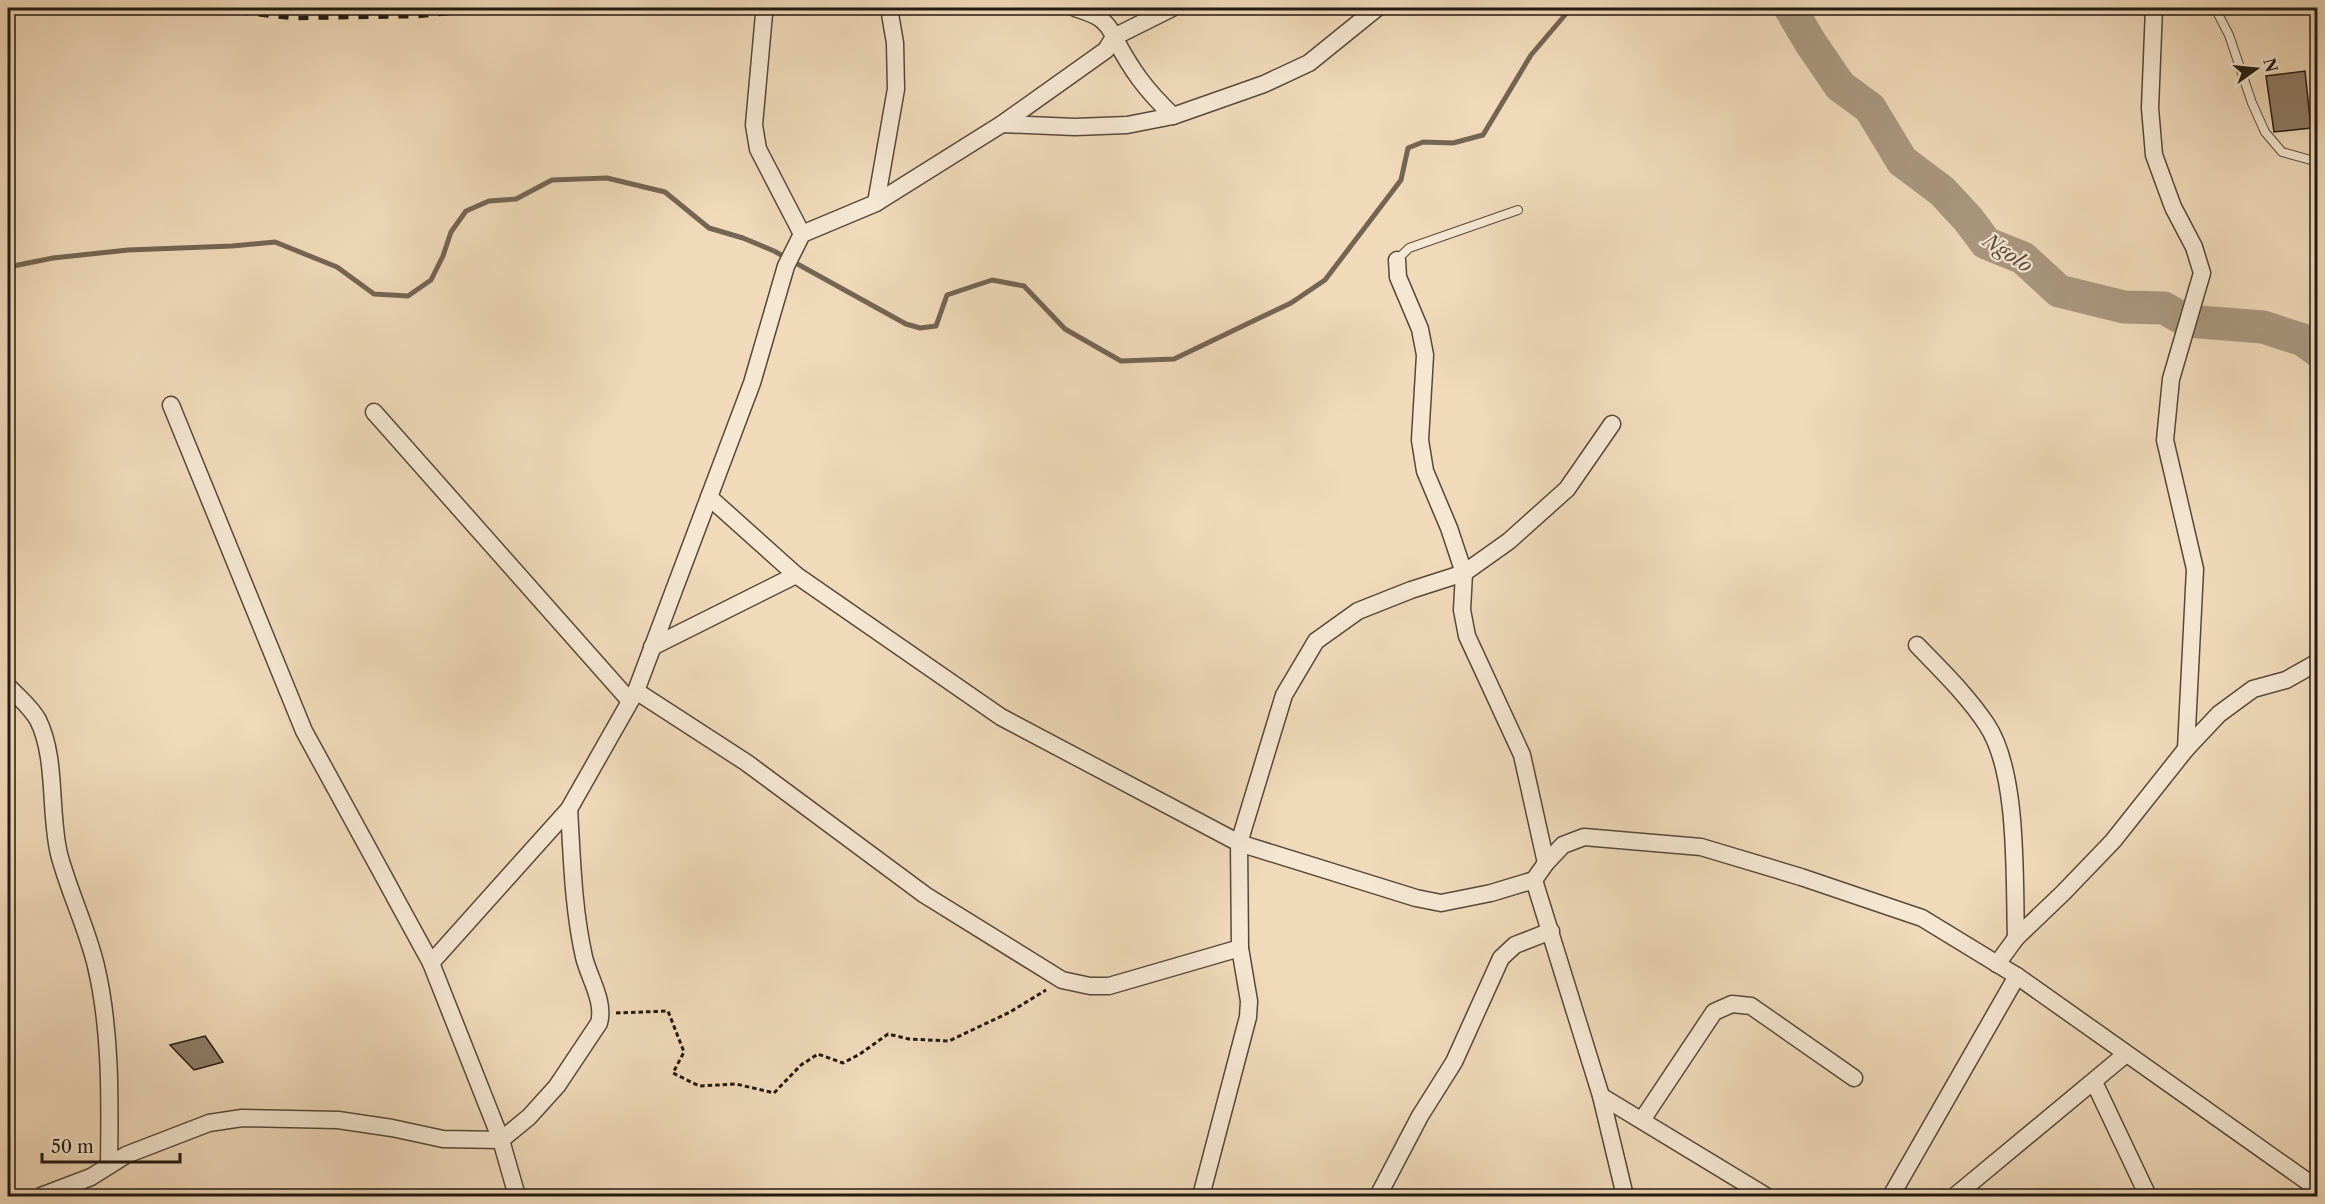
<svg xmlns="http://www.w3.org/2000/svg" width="2325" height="1204" font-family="'Libre Caslon Text',serif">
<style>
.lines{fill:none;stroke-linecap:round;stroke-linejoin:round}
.stream{stroke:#746553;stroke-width:5}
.river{stroke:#aa9880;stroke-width:33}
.building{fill:#8e7d68;stroke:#231910;stroke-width:1.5}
.lane-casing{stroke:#56493a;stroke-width:10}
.street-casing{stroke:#56493a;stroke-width:19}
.path{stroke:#231910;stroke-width:3;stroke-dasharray:4.5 3;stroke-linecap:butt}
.lane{stroke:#f5e7d2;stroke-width:8}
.street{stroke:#f5e7d2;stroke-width:16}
.rail{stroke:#231910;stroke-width:4.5;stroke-dasharray:10 10;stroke-linecap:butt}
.labels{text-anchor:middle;stroke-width:4.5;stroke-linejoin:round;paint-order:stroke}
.water-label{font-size:20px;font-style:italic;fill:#594c3d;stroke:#f5e7d2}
</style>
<rect width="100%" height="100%" fill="#f0daba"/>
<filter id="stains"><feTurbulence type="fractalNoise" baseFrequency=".00333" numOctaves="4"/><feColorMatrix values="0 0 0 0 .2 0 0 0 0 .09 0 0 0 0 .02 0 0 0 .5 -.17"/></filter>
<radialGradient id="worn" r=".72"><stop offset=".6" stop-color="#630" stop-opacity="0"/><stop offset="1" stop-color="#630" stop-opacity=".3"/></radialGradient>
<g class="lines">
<polyline class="stream" points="8,267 53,258 128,250 232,246 275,242 337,267 374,294 408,296 431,280 443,256 451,232 466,211 489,201 516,199 552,180 607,178 665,192 709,228 743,238 774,251 906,324 920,328 936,326 947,295 992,280 1024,286 1065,329 1121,361 1174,359 1291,303 1325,280 1401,180 1408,148 1423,142 1453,143 1483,135 1531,55 1571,8"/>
<polyline class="river" points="1790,8 1810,42 1840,86 1870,108 1902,161 1942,191 1968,219 1986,243 2023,258 2059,291 2124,307 2164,308 2187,321 2263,327 2303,340 2318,351"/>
</g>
<g class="building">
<polygon points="2305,71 2311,128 2274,132 2266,76"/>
<polygon points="205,1036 223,1062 194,1070 170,1045"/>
</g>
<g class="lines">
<g class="lane-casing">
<g id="lane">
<polyline points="2215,8 2229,35 2252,103 2265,132 2282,152 2318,162"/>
<polyline points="1397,260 1409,248 1518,210"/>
</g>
</g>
<g class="street-casing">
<g id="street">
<polyline points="767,8 764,14 754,125 758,149 802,234"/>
<path d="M1172,8L1114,37C1132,71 1145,89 1173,116"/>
<polyline points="2154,8 2150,108 2154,155 2173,207 2194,247 2202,273 2171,379 2165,440 2195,569 2186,749"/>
<polyline points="1002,124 1075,127 1127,125 1173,116 1264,84 1309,63 1377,8"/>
<polyline points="876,203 896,89 895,43 889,8"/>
<polyline points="1397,260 1398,277 1420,329 1425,355 1420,440 1425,471 1449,528 1464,573 1462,610 1467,636 1522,755 1546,863"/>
<polyline points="171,405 304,731 431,963 501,1140 517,1196"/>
<polyline points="374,412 630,701"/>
<polyline points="709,497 796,575 1001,717 1239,843 1416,898 1441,903 1491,893 1534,880 1546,863 1563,845 1584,837 1701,847 1801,877 1922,918 2017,976 2318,1189"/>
<path d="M1917,645C1942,671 1968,696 1987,725C2019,774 2014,880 2016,938"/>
<polyline points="652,647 796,575"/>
<path d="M8,686C17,696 31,707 38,720C57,758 49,812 59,854C69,892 87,928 96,966C111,1030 110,1099 109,1165"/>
<polyline points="636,691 747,763 925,895 1062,980 1090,986 1109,986 1240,948 1239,843 1284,695 1316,641 1358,611 1411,590 1464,573 1509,541 1567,489 1612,424"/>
<polyline points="1534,880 1601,1096 1625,1196"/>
<path d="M431,963L569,809L636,691L752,383L786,266L802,234L876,203L1002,124L1106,50L1114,37C1106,18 1094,14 1075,8"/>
<polyline points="1997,964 2016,938 2063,893 2113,841 2186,749 2219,714 2253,689 2286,680 2318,662"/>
<polyline points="2094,1082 2148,1196"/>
<polyline points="1601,1096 1766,1196"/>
<polyline points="1642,1120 1714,1012 1732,1004 1751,1006 1854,1078"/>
<path d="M41,1196L91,1177L126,1155L209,1123L242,1118L338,1120L392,1128L443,1139L501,1140L529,1117L557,1086L599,1023C605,1001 589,978 584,957C573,908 572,858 569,809"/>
<polyline points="1201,1196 1248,1017 1249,1001 1240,948"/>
<polyline points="1378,1196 1420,1116 1454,1062 1501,958 1515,945 1551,931"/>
<polyline points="1891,1196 2017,976"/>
<polyline points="1955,1196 2126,1054"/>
</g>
</g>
<polyline class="path" points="616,1013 668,1011 684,1052 673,1073 699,1086 736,1084 774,1093 801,1065 818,1054 843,1063 860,1054 888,1034 909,1039 949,1041 1010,1012 1046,990"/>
<use href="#lane" class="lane"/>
<use href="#street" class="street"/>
<polyline class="rail" points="199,8 293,18 418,16 504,8"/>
</g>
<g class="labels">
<g class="water-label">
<text transform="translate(2008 253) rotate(33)" y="7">Ngolo</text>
</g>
</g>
<rect width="2325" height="1204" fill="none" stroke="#f0daba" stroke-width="30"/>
<rect x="9" y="9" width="2307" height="1186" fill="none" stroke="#231910" stroke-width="3"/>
<rect x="15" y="15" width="2295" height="1174" fill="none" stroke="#231910" stroke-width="1.5"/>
<g transform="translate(2256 69) rotate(75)" stroke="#f5e7d2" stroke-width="4.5" paint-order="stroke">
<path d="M0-4.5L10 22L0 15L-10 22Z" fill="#231910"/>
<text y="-9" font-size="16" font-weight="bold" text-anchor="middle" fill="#231910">N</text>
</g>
<path d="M42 1153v9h138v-9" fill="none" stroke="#231910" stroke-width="3"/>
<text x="51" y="1153" font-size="18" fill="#231910" stroke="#f5e7d2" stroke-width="4.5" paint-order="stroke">50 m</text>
<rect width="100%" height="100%" filter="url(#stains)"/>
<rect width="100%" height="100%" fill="url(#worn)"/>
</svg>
